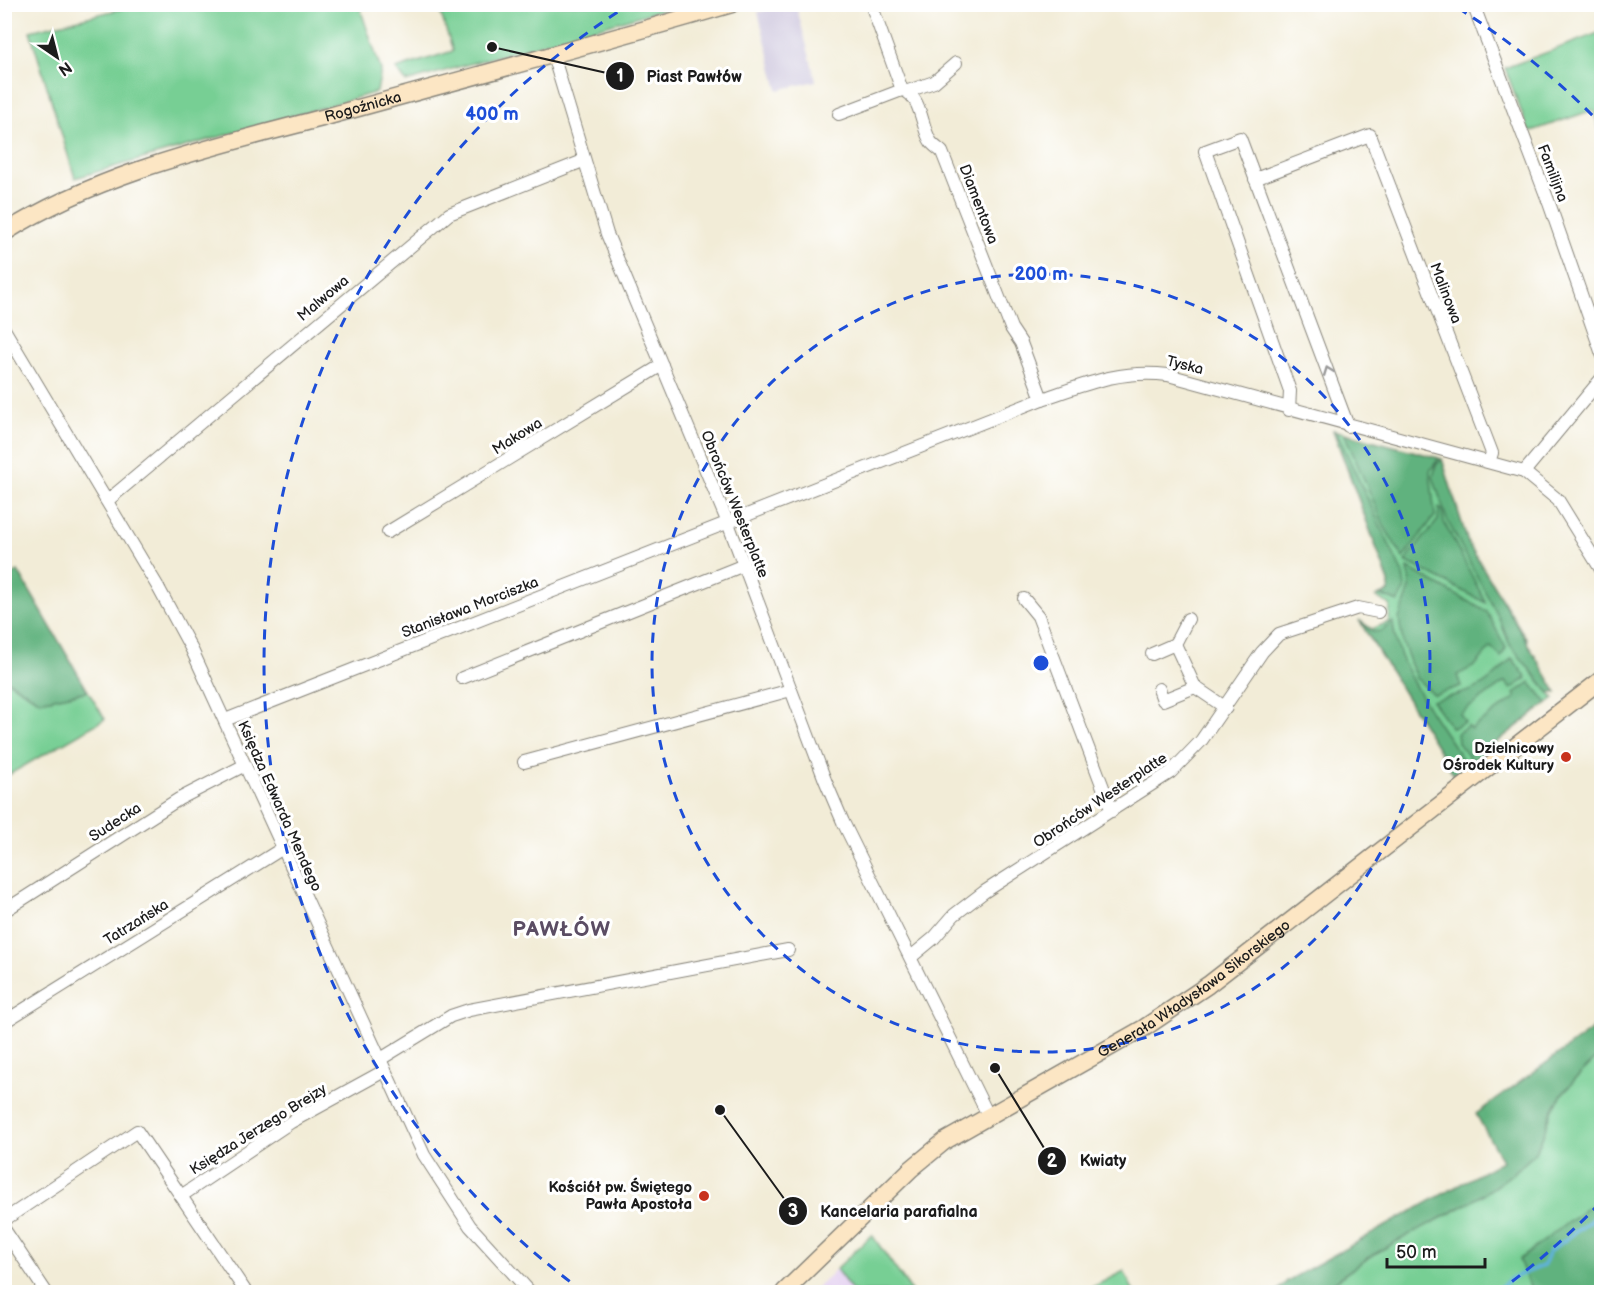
<svg xmlns="http://www.w3.org/2000/svg" width="1606" height="1297" font-family="'Balsamiq Sans',sans-serif">
<style>
.built{fill:#e5d3f1}
.industrial{fill:#c7c0d9}
.green{fill:#77cf94;stroke:#4a7658;stroke-width:1.5}
.forest{fill:#61b27e;stroke:#3e674d;stroke-width:1.5}
.lines{fill:none;stroke-linecap:round;stroke-linejoin:round}
.stream{stroke:#60b2db;stroke-width:4}
.street-casing{stroke:#87847a;stroke-width:14}
.secondary-casing{stroke:#87847a;stroke-width:19}
.street{stroke:#fff;stroke-width:12}
.secondary{stroke:#fce6c4;stroke-width:16}
.oneway{stroke:#999}
.ring{fill:none;stroke:#1d4ed8;stroke-width:3;stroke-dasharray:10 8}
.poi-dot{fill:#c8321e;stroke:#fff;stroke-width:2}
.labels{text-anchor:middle;stroke-width:6;stroke-linejoin:round;paint-order:stroke}
.street-label{font-size:15px;fill:#1c1c1c;stroke:#fff}
.poi-label{font-size:15px;font-weight:bold;fill:#1c1c1c;stroke:#fff;text-anchor:end}
.district-label{font-size:21px;font-weight:bold;letter-spacing:1.5px;fill:#5b4d64;stroke:#fff}
.centre{fill:#1d4ed8;stroke:#fff;stroke-width:3}
.ring-label{font-size:18px;text-anchor:middle;font-weight:bold;fill:#1d4ed8;stroke:#fff;stroke-width:6;stroke-linejoin:round;paint-order:stroke}
.leader{fill:none;stroke:#1c1c1c;stroke-width:2}
.callout-dot{fill:#1c1c1c;stroke:#fff;stroke-width:2}
.mark-label{font-size:18px;text-anchor:middle;font-weight:bold;fill:#fff}
.callout-label{font-size:16px;text-anchor:middle;font-weight:bold;fill:#1c1c1c;stroke:#fff;stroke-width:6;stroke-linejoin:round;paint-order:stroke}
</style>
<rect width="100%" height="100%" fill="#fff"/>
<filter id="ink" filterUnits="userSpaceOnUse"><feTurbulence type="fractalNoise" baseFrequency=".0167" numOctaves="2"/><feDisplacementMap in="SourceGraphic" scale="12" xChannelSelector="R" yChannelSelector="G"/><feConvolveMatrix kernelMatrix="1 2 1 2 8 2 1 2 1" color-interpolation-filters="sRGB"/></filter>
<filter id="wash" filterUnits="userSpaceOnUse"><feTurbulence type="fractalNoise" baseFrequency=".008" numOctaves="4" result="noise"/><feDisplacementMap in="SourceGraphic" scale="24" xChannelSelector="R" yChannelSelector="G"/><feGaussianBlur stdDeviation="1.35" result="paint"/><feColorMatrix in="noise" values="0 0 0 0 0 0 0 0 0 0 0 0 0 0 0 0 0 1.4 0 .05"/><feComposite in="paint" operator="in"/></filter>
<g filter="url(#wash)">
<rect width="100%" height="100%" fill="#f2ecd7"/>
<polygon class="built" points="836,1269 853,1292 813,1292"/>
<polygon class="industrial" points="788,5 796,5 816,81 778,90 758,12"/>
<g class="green">
<polygon points="137,5 359,5 381,70 377,92 75,178 30,31"/>
<polygon points="438,5 438,4 678,5 406,82 396,69 453,51"/>
<polygon points="1601,32 1601,133 1593,110 1529,132 1505,68"/>
<polygon points="1333,430 1442,459 1468,543 1527,640 1515,648 1532,672 1554,698 1454,775 1359,620 1372,629 1389,622 1390,605 1376,597 1389,592 1389,582"/>
<polygon points="4,679 40,701 88,691 105,719 5,777"/>
<path d="M1601,1054V1292H1323C1386,1234 1470,1216 1530,1158C1542,1147 1546,1123 1553,1109C1564,1088 1585,1069 1601,1054Z"/>
<polygon points="872,1235 912,1292 853,1292 836,1269"/>
<polygon points="1124,1271 1134,1292 1083,1292"/>
</g>
<g class="forest">
<polygon points="1333,430 1336,431 1403,574 1405,588 1398,602 1380,595 1389,592 1389,582"/>
<polygon points="1344,433 1439,458 1430,471 1435,516 1403,558 1385,528"/>
<polygon points="1442,459 1468,543 1557,693 1549,692 1510,645 1498,616 1447,520 1433,477 1436,465"/>
<polygon points="1439,508 1442,510 1444,522 1486,603 1405,561 1438,520"/>
<polygon points="1408,568 1487,612 1506,648 1501,657 1491,647 1475,666 1457,675 1461,686 1434,695 1416,678 1403,643 1399,619 1410,588"/>
<polygon points="18,571 88,691 40,701 5,679 5,577"/>
<path d="M1359,620L1372,632L1381,631L1393,622C1396,670 1441,725 1467,766L1454,775Z"/>
<path d="M1512,658L1527,678L1511,689L1505,682L1460,714L1465,722L1452,728L1432,701C1474,690 1481,692 1512,658Z"/>
<polygon points="1530,682 1547,703 1472,761 1458,743 1457,733 1468,726 1471,729 1516,697 1514,694"/>
<path d="M1601,1023V1054C1585,1069 1564,1088 1553,1109C1546,1123 1542,1147 1530,1158C1470,1216 1386,1234 1323,1292H1277L1287,1281L1502,1161L1476,1114Z"/>
<polygon points="1601,1197 1601,1292 1532,1292 1519,1260"/>
</g>
<g class="lines">
<polyline class="stream" points="1494,1292 1512,1278 1543,1266 1549,1252 1602,1212"/>
</g>
</g>
<g filter="url(#ink)">
<g class="lines">
<g class="street-casing">
<g id="street">
<polyline points="1473,4 1549,203 1602,354"/>
<polyline points="553,55 607,234 728,523 825,780 843,822 988,1115"/>
<path d="M902,90C922,95 921,128 931,142C934,146 939,149 942,152L1011,328L1021,343L1042,399"/>
<polyline points="908,91 934,82 956,63"/>
<polyline points="839,114 902,90 871,4"/>
<polyline points="1255,179 1370,135 1492,453 1489,462"/>
<polyline points="4,329 158,587 192,650 424,1155 470,1226 530,1292"/>
<polyline points="1289,410 1290,391 1205,151 1240,138 1348,426"/>
<polyline points="1524,472 1602,378"/>
<polyline points="107,501 449,214 583,161"/>
<polyline points="388,532 662,365"/>
<polyline points="1024,599 1038,616 1112,811"/>
<polyline points="1175,644 1188,619"/>
<polyline points="1152,654 1175,644 1195,687 1226,708"/>
<polyline points="462,678 744,565"/>
<polyline points="1159,689 1163,700 1195,687"/>
<path d="M225,720L1042,399C1086,384 1121,369 1168,375L1524,472L1558,500L1602,571"/>
<polyline points="524,762 791,690"/>
<polyline points="4,911 179,799 245,765"/>
<polyline points="911,957 934,938 954,915 984,892 1171,772 1201,741 1262,652 1279,634 1358,608 1378,612"/>
<polyline points="4,1022 283,848"/>
<polyline points="379,1060 451,1016 469,1010 788,950"/>
<polyline points="181,1196 291,1122 384,1071"/>
<polyline points="4,1220 137,1131 246,1292"/>
<polyline points="4,1229 46,1292"/>
</g>
</g>
<g class="secondary-casing">
<g id="secondary">
<path id="s1" d="M4,233C100,172 213,147 322,118C459,80 596,44 732,4"/>
<path id="s2" d="M784,1292L911,1169L945,1141L1144,1028L1208,985L1602,679"/>
</g>
</g>
<use href="#street" class="street"/>
<use href="#secondary" class="secondary"/>
</g>
<defs><path id="oneway-chevron" d="M-2-3.5L2.5 0L-2 3.5" fill="none" stroke-width="1.6" stroke-linecap="round" stroke-linejoin="round" transform="scale(1.5)"/></defs>
<use class="oneway" href="#oneway-chevron" transform="translate(1328 371) rotate(-111)"/>
</g>
<g class="ring">
<circle cx="1041" cy="663" r="389"/>
<path d="M1600 1203A777 777 0 0 1 1498 1292M584 1292A777 777 0 0 1 624 8M1458 8A777 777 0 0 1 1600 123"/>
</g>
<g class="poi-dot">
<circle cx="1566" cy="757" r="6"/>
<circle cx="704" cy="1196" r="6"/>
</g>
<g class="labels">
<g class="street-label">
<text dy="5" stroke="none"><textPath href="#s1" startOffset="382">Rogoźnicka</textPath></text>
<text transform="translate(1553 173) rotate(69)" y="5">Familijna</text>
<text transform="translate(979 204) rotate(69)" y="5">Diamentowa</text>
<text transform="translate(1446 293) rotate(69)" y="5">Malinowa</text>
<text transform="translate(323 298) rotate(-40)" y="5">Malwowa</text>
<text transform="translate(1185 365) rotate(14)" y="5">Tyska</text>
<text transform="translate(517 436) rotate(-32)" y="5">Makowa</text>
<text transform="translate(735 504) rotate(68)" y="5">Obrońców Westerplatte</text>
<text transform="translate(470 607) rotate(-21)" y="5">Stanisława Morciszka</text>
<text transform="translate(1100 800) rotate(-34)" y="5">Obrońców Westerplatte</text>
<text transform="translate(280 806) rotate(66)" y="5">Księdza Edwarda Mendego</text>
<text transform="translate(115 822) rotate(-33)" y="5">Sudecka</text>
<text transform="translate(136 922) rotate(-32)" y="5">Tatrzańska</text>
<text dy="5" stroke="none"><textPath href="#s2" startOffset="513">Generała Władysława Sikorskiego</textPath></text>
<text transform="translate(258 1129) rotate(-32)" y="5">Księdza Jerzego Brejzy</text>
</g>
<g class="poi-label">
<text x="1554" y="753">Dzielnicowy<tspan x="1554" dy="17">Ośrodek Kultury</tspan></text>
<text x="692" y="1192">Kościół pw. Świętego<tspan x="692" dy="17">Pawła Apostoła</tspan></text>
</g>
<g class="district-label">
<text x="562" y="936">PAWŁÓW</text>
</g>
</g>
<circle cx="1041" cy="663" r="9" class="centre"/>
<g class="ring-label">
<text x="492" y="120">400 m</text>
<text x="1041" y="280">200 m</text>
</g>
<path class="leader" d="M492 47L620 76M995 1068L1052 1161M720 1110L793 1211"/>
<g class="callout-dot">
<circle cx="492" cy="47" r="6"/>
<circle cx="995" cy="1068" r="6"/>
<circle cx="720" cy="1110" r="6"/>
<circle cx="620" cy="76" r="15"/>
<circle cx="1052" cy="1161" r="15"/>
<circle cx="793" cy="1211" r="15"/>
</g>
<g class="mark-label">
<text x="620" y="82">1</text>
<text x="1052" y="1167">2</text>
<text x="793" y="1217">3</text>
</g>
<g class="callout-label">
<text x="694" y="82">Piast Pawłów</text>
<text x="1103" y="1166">Kwiaty</text>
<text x="899" y="1217">Kancelaria parafialna</text>
</g>
<rect width="1606" height="1297" fill="none" stroke="#fff" stroke-width="24"/>
<g transform="translate(57 57) rotate(145)" stroke="#ffffff" stroke-width="4.5" paint-order="stroke">
<path d="M0-4.5L10 22L0 15L-10 22Z" fill="#1c1c1c"/>
<text y="-9" font-size="16" font-weight="bold" text-anchor="middle" fill="#1c1c1c">N</text>
</g>
<path d="M1387 1258v9h98v-9" fill="none" stroke="#1c1c1c" stroke-width="3"/>
<text x="1396" y="1258" font-size="18" fill="#1c1c1c" stroke="#ffffff" stroke-width="4.5" paint-order="stroke">50 m</text>
</svg>
